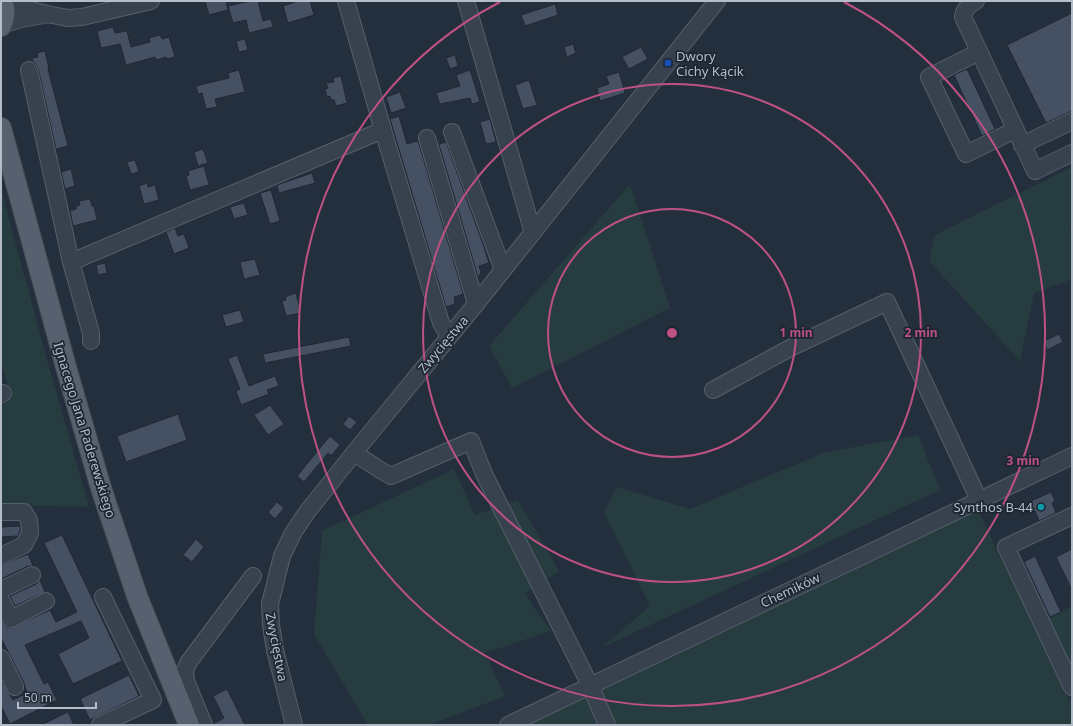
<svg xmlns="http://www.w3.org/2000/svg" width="1073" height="726" font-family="'Noto Sans',sans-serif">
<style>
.green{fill:#263c3f}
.building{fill:#455162;stroke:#1f2835}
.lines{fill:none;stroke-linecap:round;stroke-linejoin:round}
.minor-casing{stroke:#565f6c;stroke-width:18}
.major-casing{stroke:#414a57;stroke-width:22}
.minor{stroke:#38414e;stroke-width:16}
.major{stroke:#56606e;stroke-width:20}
.ring{fill:none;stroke:#bd5182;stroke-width:2}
.transit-dot{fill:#1a4fb4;stroke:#1d2633;stroke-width:1.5}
.culture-dot{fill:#0f9aa8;stroke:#1d2633;stroke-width:1.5}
.labels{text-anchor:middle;stroke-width:3.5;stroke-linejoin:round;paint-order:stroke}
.poi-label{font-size:13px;fill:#b4bcc9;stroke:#1d2633;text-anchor:start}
.street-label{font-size:13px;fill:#b4bcc9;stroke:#1d2633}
.centre{fill:#bd5182;stroke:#1d2633;stroke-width:2}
.ring-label{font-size:12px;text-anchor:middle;font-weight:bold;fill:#bd5182;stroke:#1d2633;stroke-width:3.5;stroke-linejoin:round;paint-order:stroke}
</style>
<rect width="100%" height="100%" fill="#242f3e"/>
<g class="green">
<polygon points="1072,167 1072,225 1069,230 1072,229 1072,279 1034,293 1020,361 929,261 935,235"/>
<polygon points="630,184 670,308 512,388 489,346"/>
<polygon points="1,189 46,356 89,507 1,505 1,390 8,386 1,361"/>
<polygon points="918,435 940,490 601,648 650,606 604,513 617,487 690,509 823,453"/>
<polygon points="454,469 475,515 518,500 559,571 525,594 551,631 485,653 505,696 430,725 368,725 314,634 322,531"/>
<polygon points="977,508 1072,705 1072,725 523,725"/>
<polygon points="1072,606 1072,684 1042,621"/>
</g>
<g class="building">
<polygon points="205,1 226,1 228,10 209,15"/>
<polygon points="250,1 258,1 263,21 271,19 273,27 249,33 246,20 233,23 228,6"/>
<polygon points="298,1 310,1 314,15 288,23 283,6"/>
<polygon points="555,4 558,15 525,26 521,15"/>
<polygon points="1072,13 1072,111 1046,123 1007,45"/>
<polygon points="113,27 115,33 127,31 131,47 150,42 149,38 160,35 162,39 169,37 175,57 166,59 166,57 156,60 155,57 126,65 120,44 101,48 97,31"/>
<polygon points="245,39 248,50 239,52 236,41"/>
<polygon points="573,44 576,53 567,57 564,47"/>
<polygon points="641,47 648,59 629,69 622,57"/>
<polygon points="45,51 49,69 48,69 68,146 56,149 38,68 36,64 33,61 32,58 38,57 37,53"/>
<polygon points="455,55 458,66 450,69 446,58"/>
<polygon points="967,69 995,129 982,136 954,75"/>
<polygon points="239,70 245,92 215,99 217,107 206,109 202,93 198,94 196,86 229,78 228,73"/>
<polygon points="470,70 480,102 472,104 470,98 440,104 436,93 460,86 456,75"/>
<polygon points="619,72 625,93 600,101 597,88 609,84 606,76"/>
<polygon points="341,76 347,103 336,106 334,100 331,100 330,96 327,97 325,89 328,88 326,83 334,82 333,78"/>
<polygon points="529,80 537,105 523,109 515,85"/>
<polygon points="400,92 406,108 391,113 386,97"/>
<polygon points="399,116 407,144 417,141 419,144 463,293 461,295 454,297 455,304 446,307 390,119"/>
<polygon points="490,119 496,142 486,144 480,122"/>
<polygon points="437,138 439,138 440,144 446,142 483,244 489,263 479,266 481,273 478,277"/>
<polygon points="203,149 208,163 198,166 194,152"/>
<polygon points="135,160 139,172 131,174 127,162"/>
<polygon points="204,166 209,185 190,190 186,176 189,175 188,171"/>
<polygon points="71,169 75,186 65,189 61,172"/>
<polygon points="312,173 315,183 279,193 277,185"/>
<polygon points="147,183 148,187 155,185 159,200 144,204 139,186"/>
<polygon points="271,190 280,221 270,224 260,193"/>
<polygon points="90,199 92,206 94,206 97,220 73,226 70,211 76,209 76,206 80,205 79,201"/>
<polygon points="244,203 248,215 234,219 230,207"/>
<polygon points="175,228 178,236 184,234 189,248 174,254 166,232"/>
<polygon points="255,259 260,275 244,279 240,262"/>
<polygon points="105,263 107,273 98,275 96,265"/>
<polygon points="296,293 301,313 286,316 282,301 286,300 285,297"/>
<polygon points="240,310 244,322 226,327 222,315"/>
<polygon points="1059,334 1063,342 1047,350 1044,341"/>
<polygon points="349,337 351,346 265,363 263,354"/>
<polygon points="237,355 249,386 275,376 279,386 267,390 269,394 241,405 236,391 240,389 228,359"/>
<polygon points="270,405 284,424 268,435 254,415"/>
<polygon points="178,414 187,440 126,462 117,436"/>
<polygon points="349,416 357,422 350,430 343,424"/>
<polygon points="330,436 340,445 331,456 328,453 304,482 297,476"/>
<polygon points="1051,492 1055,501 1052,503 1056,513 1039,521 1035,511 1031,512 1027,503"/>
<polygon points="277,502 284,508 275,519 268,512"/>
<polygon points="20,526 20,531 18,536 1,537 1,527"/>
<polygon points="62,535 122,661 73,684 58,654 89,638 81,621 25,645 44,684 48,682 57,700 10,724 1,706 1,680 13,700 27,693 24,683 1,638 1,620 6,627 11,628 50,610 56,622 77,612 44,543"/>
<polygon points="196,539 204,547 192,562 183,555"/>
<polygon points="1072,549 1072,590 1056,557"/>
<polygon points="28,554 33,566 28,566 1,579 1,565"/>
<polygon points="1035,556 1061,612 1050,617 1024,562"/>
<polygon points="40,580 45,592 15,606 10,596 36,584"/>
<polygon points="129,675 139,696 90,720 80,699"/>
<polygon points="227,689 245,725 213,725 213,724 224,718 213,696"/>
<polygon points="68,712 74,725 41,725"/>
</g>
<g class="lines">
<g class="minor-casing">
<g id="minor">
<polyline points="346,1 383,130 441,323 449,336"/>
<polyline points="466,1 533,233"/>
<path d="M976,1C969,5 964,9 963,17L1035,171L1072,153"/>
<polyline points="3,3 47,14 68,18 82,17 151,1"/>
<polyline points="2,25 21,19 44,15"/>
<polyline points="979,52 929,77 966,154 1015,130"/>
<polyline points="29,70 71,262 91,333 91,341"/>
<polyline points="452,132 503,270"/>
<polyline points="427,138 476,304"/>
<polyline points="1022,145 1072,121"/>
<polyline points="71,262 383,130"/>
<polyline points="713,390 792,347 887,302 979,500"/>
<polyline points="1,394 3,393"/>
<polyline points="354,453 382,471 391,476 471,441 484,474 590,685 607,725"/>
<polyline points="1,512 24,512 29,520 30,533 24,545 1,556"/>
<polyline points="1072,516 1006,547 1072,687"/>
<polyline points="1,590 32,575"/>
<polyline points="1,600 11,619 46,601"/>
<polyline points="1,658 15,687"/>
<polyline points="100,725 153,700 103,597"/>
<polyline points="204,725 186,681 185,671 188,663 253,576"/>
<polyline points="294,725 275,650 271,625 270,604 282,556 293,533 307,512 354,453 476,304 717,1"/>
<polyline points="508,725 1072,456"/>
</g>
</g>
<g class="major-casing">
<g id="major">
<path d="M1,26C5,18 6,10 2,1"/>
<polyline points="1,128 66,367 101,488 137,596 189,725"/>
</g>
</g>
<use href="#minor" class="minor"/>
<use href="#major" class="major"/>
</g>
<g class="ring">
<circle cx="672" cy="333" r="124"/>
<circle cx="672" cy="333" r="249"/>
<path d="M844 2A373 373 0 1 1 500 2"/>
</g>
<rect class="transit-dot" x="664" y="59" width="8" height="8" rx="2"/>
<circle class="culture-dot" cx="1041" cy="507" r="4"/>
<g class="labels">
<g class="poi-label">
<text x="676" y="61">Dwory<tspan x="676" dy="15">Cichy Kącik</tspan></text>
<text x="1033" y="512" text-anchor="end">Synthos B-44</text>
</g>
<g class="street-label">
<text transform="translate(443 344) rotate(-50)" y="5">Zwycięstwa</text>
<text transform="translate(85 430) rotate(73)" y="5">Ignacego Jana Paderewskiego</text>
<text transform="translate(790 590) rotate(-25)" y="5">Chemików</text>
<text transform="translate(277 647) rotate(79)" y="5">Zwycięstwa</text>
</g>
</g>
<circle cx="672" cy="333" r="6" class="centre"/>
<g class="ring-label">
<text x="796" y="337">1 min</text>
<text x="921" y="337">2 min</text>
<text x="1023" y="465">3 min</text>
</g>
<rect width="1073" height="726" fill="none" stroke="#b4bcc9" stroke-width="4"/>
<path d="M18 702v6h78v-6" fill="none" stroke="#b4bcc9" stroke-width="2"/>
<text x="24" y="702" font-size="12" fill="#b4bcc9" stroke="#1d2633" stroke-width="3" paint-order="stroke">50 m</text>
</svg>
